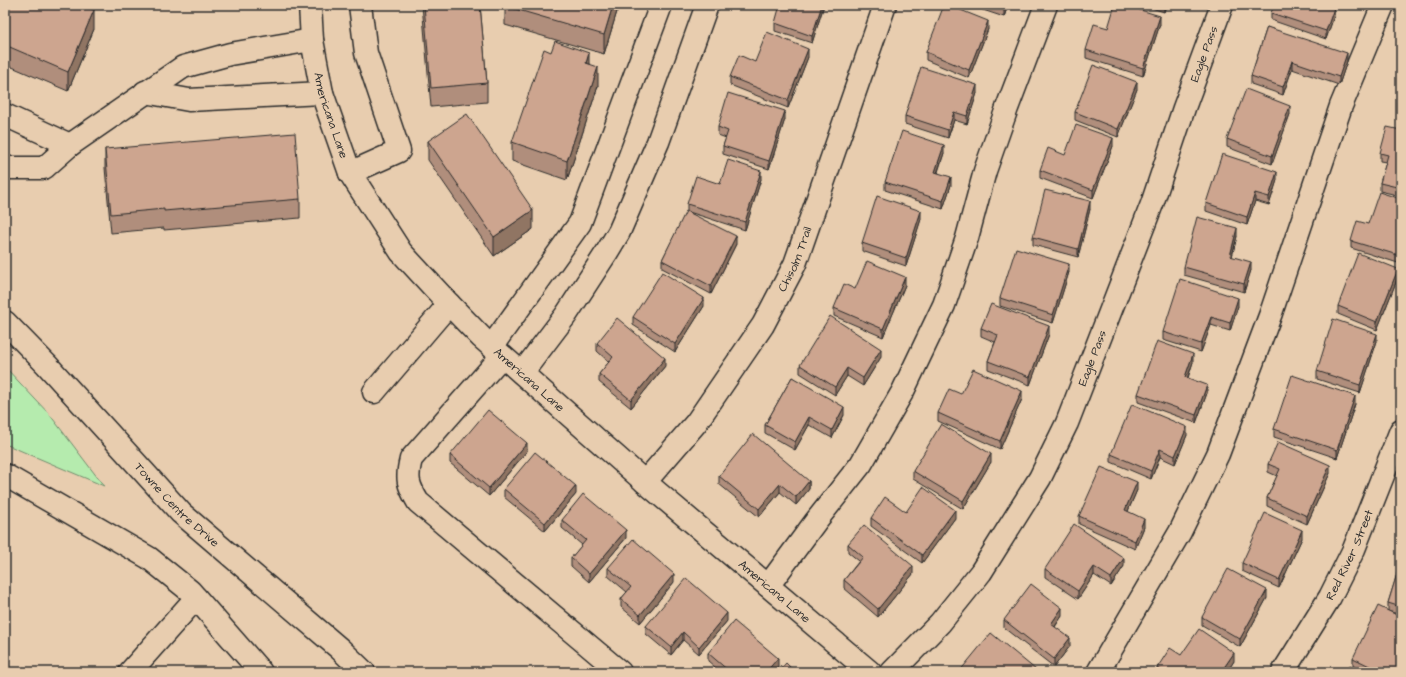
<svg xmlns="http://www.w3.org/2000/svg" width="1406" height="677" font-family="'Architects Daughter',sans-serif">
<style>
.green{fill:#b5ebae;stroke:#708b6c}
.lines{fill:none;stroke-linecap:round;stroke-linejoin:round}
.minor-casing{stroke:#2b2b2b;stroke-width:25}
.minor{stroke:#e8cdaf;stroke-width:22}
.wall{fill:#b08e7b;stroke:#2b2b2b}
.shaded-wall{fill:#907464;stroke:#2b2b2b}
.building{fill:#cda58f;stroke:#2b2b2b}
.labels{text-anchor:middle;stroke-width:3.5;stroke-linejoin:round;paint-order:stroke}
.street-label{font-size:12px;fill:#2b2b2b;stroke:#e8cdaf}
</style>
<rect width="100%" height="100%" fill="#e8cdaf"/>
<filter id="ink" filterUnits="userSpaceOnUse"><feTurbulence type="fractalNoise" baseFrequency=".025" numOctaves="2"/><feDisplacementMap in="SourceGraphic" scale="8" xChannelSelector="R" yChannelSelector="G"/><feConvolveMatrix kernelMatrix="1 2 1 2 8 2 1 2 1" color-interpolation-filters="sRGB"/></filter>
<g filter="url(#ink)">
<polygon class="green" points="5,367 50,415 104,486 5,444"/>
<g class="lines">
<g class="minor-casing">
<g id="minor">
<path id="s1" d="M310,5L312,40L322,93L350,173L401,252L449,304L482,338L645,482L870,672"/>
<polyline points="145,92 189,100 322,93"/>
<polyline points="5,115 70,145"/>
<polyline points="5,168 44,168 70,145 183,67 230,54 312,40"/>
<polyline points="350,173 399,151 366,53 360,5"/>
<path id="s2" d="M5,322L47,365L181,513L340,649L364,672"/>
<polyline points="492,346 580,223 661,5"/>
<path d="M502,356L411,459C406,479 408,485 418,502L620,672"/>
<polyline points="522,373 566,315 607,252 619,232 658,142 707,5"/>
<polyline points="374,392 449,304"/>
<polyline points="5,475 149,558 190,591 261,672"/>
<path id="s3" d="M645,482L696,423L763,325L795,264L885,5"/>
<polyline points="768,586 816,521 861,464 903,391 944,305 967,238 985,171 1007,108 1046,5"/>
<polyline points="130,672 196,598"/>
<path id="s4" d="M892,672L940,623L981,572L1040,478L1067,423L1152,204L1184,108L1222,5"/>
<polyline points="1098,672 1180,532 1218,454 1271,313 1341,106 1383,5"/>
<path id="s5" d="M1283,672L1330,597L1354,549L1401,430"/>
</g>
</g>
<use href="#minor" class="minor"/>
</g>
<g class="wall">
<polygon points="5,5 94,29 68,91 5,64"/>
<polygon points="422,5 480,5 487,83 487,102 431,107"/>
<polygon points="505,5 619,5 604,54 505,25"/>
<polygon points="824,5 812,43 775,31 775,23"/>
<polygon points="968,5 1008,5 1004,17"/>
<polygon points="1142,5 1166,5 1164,12"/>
<polygon points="1271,13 1334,16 1326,39 1271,20"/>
<polygon points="1160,24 1143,76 1086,58 1086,50 1108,28"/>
<polygon points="1267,27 1347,61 1339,85 1292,69 1283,95 1251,84 1251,76"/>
<polygon points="988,29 969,78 926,60 926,52"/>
<polygon points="808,57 788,108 730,85 730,77 755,62"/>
<polygon points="589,64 598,86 567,180 512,161 512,142"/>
<polygon points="1137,89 1118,137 1075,120 1075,112"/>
<polygon points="977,93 967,124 954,120 948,138 905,124 905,116"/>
<polygon points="1290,114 1272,164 1227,147 1227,139"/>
<polygon points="785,119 769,169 723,154 723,146 726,138 718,135 718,127"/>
<polygon points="1401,130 1401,196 1380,191 1380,183 1386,162 1380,161 1380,153"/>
<polygon points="428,141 533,229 494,256 428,160"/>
<polygon points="1113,146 1093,198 1040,178 1040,170"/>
<polygon points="105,149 300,199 300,218 164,230 164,228 111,233 105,168"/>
<polygon points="944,153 938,172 951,185 943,209 885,190 885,182"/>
<polygon points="761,179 745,230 689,212 736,244 711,294 662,268 662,260 687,211 687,204 720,184"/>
<polygon points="1277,180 1269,205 1255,201 1247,225 1206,211 1206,203"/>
<polygon points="1401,199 1401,264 1351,248 1351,241 1368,224"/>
<polygon points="1090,209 1078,257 1033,245 1033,237"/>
<polygon points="921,219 906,266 862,251 862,243"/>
<polygon points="1237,236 1232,257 1251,270 1244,292 1184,275 1184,267"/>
<polygon points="1069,272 1053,323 1000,306 1000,298"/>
<polygon points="1398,277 1377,330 1338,314 1338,306"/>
<polygon points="905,285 883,337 834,316 834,308 855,289"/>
<polygon points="704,306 675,352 633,325 633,317"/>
<polygon points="1238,306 1230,331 1211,325 1201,352 1163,340 1163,332"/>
<polygon points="981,328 1049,334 1030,385 988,369 988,361 995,342 981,336"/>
<polygon points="1377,341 1360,393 1317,379 1317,371"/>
<polygon points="597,343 665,366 631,408 599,382 599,374 609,362 597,351"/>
<polygon points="881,357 863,386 847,376 835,395 800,373 800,365"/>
<polygon points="1193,362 1188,378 1207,393 1196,423 1138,402 1138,394"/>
<polygon points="792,377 844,415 832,438 809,425 795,450 765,433 765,425"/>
<polygon points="1022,399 1000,449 938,421 938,413"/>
<polygon points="1355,404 1337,458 1274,437 1274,429"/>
<polygon points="1187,435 1175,464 1160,457 1151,479 1111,462 1111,454"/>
<polygon points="527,451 489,496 450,463 450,455"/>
<polygon points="991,462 963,509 913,479 913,471"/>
<polygon points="1268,464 1330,473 1307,524 1267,506 1267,498 1277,476 1268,472"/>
<polygon points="719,476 809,481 809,489 796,505 780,492 759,517 719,484"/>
<polygon points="504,489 576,494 545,531 504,497"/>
<polygon points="1137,490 1128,511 1144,527 1135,549 1079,524 1079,516"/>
<polygon points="906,512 955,518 922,563 871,526 871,518"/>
<polygon points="562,520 626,538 589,582 571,566 571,558 582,545 562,528"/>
<polygon points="1302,538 1279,588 1242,571 1242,563"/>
<polygon points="848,544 913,574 878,617 844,588 844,580 859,561 848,552"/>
<polygon points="1401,561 1401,615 1388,611 1401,672 1365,672 1353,666 1353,658 1388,611 1388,603"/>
<polygon points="1124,566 1111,586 1094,575 1078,599 1045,577 1045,569"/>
<polygon points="608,568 674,582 640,623 621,607 621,599 627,592 608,576"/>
<polygon points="1267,598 1240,647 1202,625 1202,617"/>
<polygon points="1062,616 1055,627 1070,646 1054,667 1004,628 1004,620"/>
<polygon points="727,621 699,654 683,640 671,655 646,634 646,626"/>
<polygon points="708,653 778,666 773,672 721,672 708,661"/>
<polygon points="1181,655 1234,661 1227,672 1157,672 1157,668"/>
</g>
<g class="shaded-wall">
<polygon points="613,5 619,5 604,54 604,35"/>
<polygon points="822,5 824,5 812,43 812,36"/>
<polygon points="1006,5 1008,5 1004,17 1004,9"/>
<polygon points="1164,5 1166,5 1164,12"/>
<polygon points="1334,8 1334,16 1326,39 1326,31"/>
<polygon points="94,10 94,29 68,91 68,72"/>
<polygon points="1160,16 1160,24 1143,76 1143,68"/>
<polygon points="988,21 988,29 969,78 969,70"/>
<polygon points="808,49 808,57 788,108 788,100"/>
<polygon points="589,53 589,72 586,63"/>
<polygon points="1347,53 1347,61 1339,85 1339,77"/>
<polygon points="1292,61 1292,69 1283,95 1283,87"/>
<polygon points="598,67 598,86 567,180 567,161"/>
<polygon points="1137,82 1137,89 1118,137 1118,129"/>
<polygon points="977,85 977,93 967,124 967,116"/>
<polygon points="1290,106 1290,114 1272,164 1272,156"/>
<polygon points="785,111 785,119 769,169 769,161"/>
<polygon points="954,112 954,120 948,138 948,130"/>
<polygon points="1113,138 1113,146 1093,198 1093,190"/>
<polygon points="944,145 944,153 935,179 935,172"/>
<polygon points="761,171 761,179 745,230 745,222"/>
<polygon points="1277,172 1277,180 1269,205 1269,197"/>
<polygon points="951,177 951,185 943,209 943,201"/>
<polygon points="1255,193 1255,201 1247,225 1247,217"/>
<polygon points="1090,201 1090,209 1078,257 1078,249"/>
<polygon points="533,210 533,229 494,256 494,237"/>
<polygon points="921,211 921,219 906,266 906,258"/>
<polygon points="1237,228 1237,236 1230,264 1230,256"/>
<polygon points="736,236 736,244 711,294 711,286"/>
<polygon points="1251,262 1251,270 1244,292 1244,284"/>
<polygon points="1069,264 1069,272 1053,323 1053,315"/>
<polygon points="1398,269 1398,277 1377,330 1377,322"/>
<polygon points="905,277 905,285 883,337 883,329"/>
<polygon points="704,298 704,306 675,352 675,344"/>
<polygon points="1238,298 1238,306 1230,331 1230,323"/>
<polygon points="1211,317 1211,325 1201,352 1201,344"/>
<polygon points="1049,326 1049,334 1030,385 1030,377"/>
<polygon points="1377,334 1377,341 1360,393 1360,385"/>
<polygon points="881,349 881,357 863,386 863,378"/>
<polygon points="1193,354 1193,362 1185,385 1185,377"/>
<polygon points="665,358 665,366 631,408 631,400"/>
<polygon points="847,368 847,376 835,395 835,387"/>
<polygon points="1207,385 1207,393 1196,423 1196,415"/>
<polygon points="1022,391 1022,399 1000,449 1000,441"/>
<polygon points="1355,396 1355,404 1337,458 1337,450"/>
<polygon points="844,407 844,415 832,438 832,430"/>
<polygon points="809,417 809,425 795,450 795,442"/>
<polygon points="1187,427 1187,435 1175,464 1175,456"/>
<polygon points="527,443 527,451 489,496 489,488"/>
<polygon points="1160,449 1160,457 1151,479 1151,471"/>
<polygon points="991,454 991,462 963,509 963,501"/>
<polygon points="1330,465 1330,473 1307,524 1307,516"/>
<polygon points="809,481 809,489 796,505 796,497"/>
<polygon points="1137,482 1137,490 1125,518 1125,510"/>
<polygon points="780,484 780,492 759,517 759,509"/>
<polygon points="576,486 576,494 545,531 545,523"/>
<polygon points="955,510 955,518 922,563 922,555"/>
<polygon points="1144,519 1144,527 1135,549 1135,541"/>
<polygon points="626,530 626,538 589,582 589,574"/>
<polygon points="1302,530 1302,538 1279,588 1279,580"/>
<polygon points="1124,558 1124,566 1111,586 1111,578"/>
<polygon points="913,566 913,574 878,617 878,609"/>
<polygon points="1094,567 1094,575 1078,599 1078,591"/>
<polygon points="674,574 674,582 640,623 640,615"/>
<polygon points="1267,590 1267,598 1240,647 1240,639"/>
<polygon points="1062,608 1062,616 1051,632 1051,624"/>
<polygon points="727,613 727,621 699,654 699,647"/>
<polygon points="683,632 683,640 671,655 671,647"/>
<polygon points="1070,638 1070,646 1054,667 1054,659"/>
<polygon points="1234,653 1234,661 1227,672 1221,672"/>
<polygon points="778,658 778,666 773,672 766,672"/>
<polygon points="1401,665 1401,672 1398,672"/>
</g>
<g class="building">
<polygon points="5,5 82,5 94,10 68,72 5,45"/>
<polygon points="424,5 480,5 487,83 431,88"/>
<polygon points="505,5 613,5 604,35 505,6"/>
<polygon points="780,5 822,5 812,36 775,23"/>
<polygon points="944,5 948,5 988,21 969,70 926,52"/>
<polygon points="992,5 1006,5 1004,9"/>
<polygon points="1115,5 1124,5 1160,16 1143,68 1086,50 1094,24 1108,28"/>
<polygon points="1274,5 1325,5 1334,8 1326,31 1271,13"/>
<polygon points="1267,27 1347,53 1339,77 1292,61 1283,87 1251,76"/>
<polygon points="767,32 808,49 788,100 730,77 739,55 755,62"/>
<polygon points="555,41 589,53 586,63 598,67 567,161 512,142 544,49 551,52"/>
<polygon points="1093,65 1137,82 1118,129 1075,112"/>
<polygon points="921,67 977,85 967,116 954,112 948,130 905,116"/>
<polygon points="1246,89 1290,106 1272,156 1227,139"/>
<polygon points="728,93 785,111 769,161 723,146 728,131 718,127"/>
<polygon points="467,114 533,210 494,237 428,141"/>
<polygon points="1076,125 1113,138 1093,190 1040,170 1048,148 1065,155"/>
<polygon points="1387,127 1401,130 1401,188 1380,183 1388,155 1380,153"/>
<polygon points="902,131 944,145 935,172 951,177 943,201 885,182"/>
<polygon points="295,133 300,199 164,211 164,209 111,214 105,149"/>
<polygon points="1222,154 1277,172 1269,197 1255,193 1247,217 1206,203"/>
<polygon points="728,160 761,171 745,222 687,204 696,176 720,184"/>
<polygon points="1045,190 1090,201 1078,249 1033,237"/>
<polygon points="1379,192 1401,199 1401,256 1351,241 1357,221 1368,224"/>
<polygon points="877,196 921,211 906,258 862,243"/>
<polygon points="686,211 736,236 711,286 662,260"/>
<polygon points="1197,217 1237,228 1230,256 1251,262 1244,284 1184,267"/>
<polygon points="1016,248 1069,264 1053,315 1000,298"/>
<polygon points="1358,253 1398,269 1377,322 1338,306"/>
<polygon points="867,261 905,277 883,329 834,308 844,284 855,289"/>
<polygon points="662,272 704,298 675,344 633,317"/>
<polygon points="1180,279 1238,298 1230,323 1211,317 1201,344 1163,332"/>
<polygon points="991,304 1049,326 1030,377 988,361 998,335 981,328"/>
<polygon points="830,316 881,349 863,378 847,368 835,387 800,365"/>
<polygon points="617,318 665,358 631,400 599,374 613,357 597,343"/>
<polygon points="1333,319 1377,334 1360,385 1317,371"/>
<polygon points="1157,341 1193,354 1185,377 1207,385 1196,415 1138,394"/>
<polygon points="973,369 1022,391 1000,441 938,413 949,389 961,394"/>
<polygon points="1292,375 1355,396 1337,450 1274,429"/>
<polygon points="792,377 844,407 832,430 809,417 795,442 765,425"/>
<polygon points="1132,404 1187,427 1175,456 1160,449 1151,471 1111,454"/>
<polygon points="488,410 527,443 489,488 450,455"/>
<polygon points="941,424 991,454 963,501 913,471"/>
<polygon points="753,434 809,481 796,497 780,484 759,509 719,476"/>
<polygon points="1278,442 1330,465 1307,516 1267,498 1280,469 1268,464"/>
<polygon points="535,452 576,486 545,523 504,489"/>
<polygon points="1101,467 1137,482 1125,510 1144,519 1135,541 1079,516"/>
<polygon points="923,487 955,510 922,555 871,518 885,497 906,512"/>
<polygon points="583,494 626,530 589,574 571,558 586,540 562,520"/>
<polygon points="1265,513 1302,530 1279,580 1242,563"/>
<polygon points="1074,524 1124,558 1111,578 1094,567 1078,591 1045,569"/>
<polygon points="864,525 913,566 878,609 844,580 863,557 848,544"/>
<polygon points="633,539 674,574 640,615 621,599 631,587 608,568"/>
<polygon points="1401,561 1401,607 1388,603"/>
<polygon points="1228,569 1267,590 1240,639 1202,617"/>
<polygon points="686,578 727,613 699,647 683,632 671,647 646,626"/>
<polygon points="1031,584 1062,608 1051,624 1070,638 1054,659 1004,620"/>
<polygon points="1378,606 1401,617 1401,665 1398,672 1382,672 1353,658"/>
<polygon points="734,621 778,658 766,672 730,672 708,653"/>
<polygon points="1199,629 1234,653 1221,672 1163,672 1157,668 1170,648 1181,655"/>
<polygon points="991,633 1036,670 1035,672 959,672"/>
<polygon points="786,663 795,672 778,672"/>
<polygon points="1350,666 1359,672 1346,672"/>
</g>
</g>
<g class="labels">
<g class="street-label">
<text dy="4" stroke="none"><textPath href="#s4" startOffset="700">Eagle Pass</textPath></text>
<text dy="4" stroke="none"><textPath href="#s1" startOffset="113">Americana Lane</textPath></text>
<text dy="4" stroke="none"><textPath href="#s3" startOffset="270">Chisolm Trail</textPath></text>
<text dy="4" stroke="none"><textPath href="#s4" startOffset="376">Eagle Pass</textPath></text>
<text dy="4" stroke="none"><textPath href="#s1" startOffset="449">Americana Lane</textPath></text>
<text dy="4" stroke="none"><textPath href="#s2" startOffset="251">Towne Centre Drive</textPath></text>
<text dy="4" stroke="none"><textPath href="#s5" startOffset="135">Red River Street</textPath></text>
<text dy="4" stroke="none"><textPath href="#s1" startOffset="773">Americana Lane</textPath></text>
</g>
</g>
<rect width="1406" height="677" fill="none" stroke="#e8cdaf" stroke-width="20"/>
<rect x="10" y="10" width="1386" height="657" fill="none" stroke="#2b2b2b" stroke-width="1.5" filter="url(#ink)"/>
</svg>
